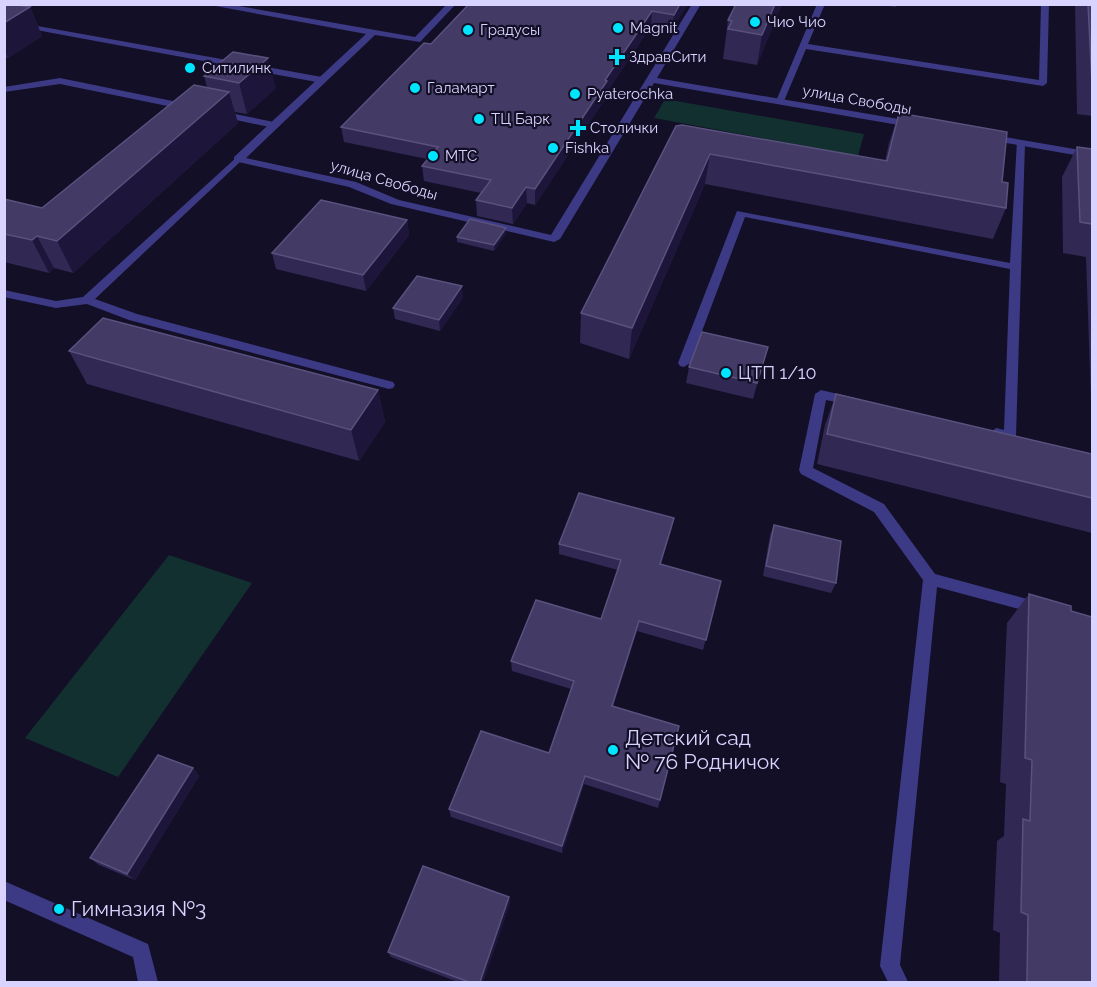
<svg xmlns="http://www.w3.org/2000/svg" width="1097" height="987" font-family="Raleway,sans-serif">
<style>
.green{fill:#12302f}
.lines{fill:none;stroke-linecap:round;stroke-linejoin:round}
.lane{fill:#3d3a85;fill-rule:evenodd}
.street{fill:#3d3a85;fill-rule:evenodd}
.wall{fill:#312854}
.shaded-wall{fill:#1d163a}
.building{fill:#433a66;stroke:#5a527e;stroke-width:1.5}
.poi-dot{fill:#00e5ff;stroke:#130f26;stroke-width:2}
.labels{text-anchor:middle;stroke-width:4.5;stroke-linejoin:round;paint-order:stroke}
.far-poi-label{font-size:15px;fill:#d9d4ff;stroke:#130f26;text-anchor:start}
.far-street-label{font-size:15px;fill:#d9d4ff;stroke:#130f26}
.poi-label{font-size:18px;fill:#d9d4ff;stroke:#130f26;text-anchor:start}
.near-poi-label{font-size:21px;fill:#d9d4ff;stroke:#130f26;text-anchor:start}
</style>
<rect width="100%" height="100%" fill="#130f26"/>
<g class="green">
<polygon points="665,99 864,134 858,156 654,118"/>
<polygon points="169,555 252,583 118,777 25,738"/>
</g>
<g class="lines">
<g class="lane">
<polygon points="817,4 825,4 808,44 1039,80 1041,4 1049,4 1047,83 1043,86 806,49 784,101 777,103 776,101"/>
<polygon points="4,20 322,77 326,80 322,83 4,24"/>
<polygon points="60,78 187,104 191,107 187,110 60,84 4,92 4,87"/>
<polygon points="220,111 274,122 279,125 274,128 217,116 216,114"/>
<path d="M1017,141L1025,143L1016,436L1015,439C1008,441 993,440 990,433L996,428L1004,430L1010,269L745,217L690,363L684,367L680,366L678,363L737,211L1010,263Z"/>
<polygon points="238,156 243,159 241,161 95,299 137,314 393,382 395,385 393,388 389,389 129,320 87,304 56,308 4,297 4,290 56,301 83,297"/>
<polygon points="821,390 855,398 857,401 851,405 826,400 813,468 884,504 935,574 1038,602 1043,603 1045,608 1043,613 1038,614 937,587 900,965 908,982 888,982 880,966 923,580 874,512 801,474 799,470 815,394"/>
<polygon points="4,881 148,944 158,982 138,982 133,957 4,900"/>
</g>
<g class="street">
<polygon points="205,4 227,4 415,37 447,4 456,4 420,42 375,35 246,158 356,182 399,200 551,235 692,4 701,4 657,78 916,122 921,125 916,128 654,83 560,239 554,242 391,204 349,187 234,161 234,157 366,34"/>
<polygon points="987,134 1092,152 1092,158 983,139 983,135"/>
</g>
</g>
<g class="wall">
<polygon points="4,4 30,7 42,36 8,58 4,57"/>
<polygon points="469,4 688,4 672,29 651,26 607,92 607,96 535,205 527,203 513,224 477,216 476,200 481,193 424,181 422,166 427,159 344,142 341,127 431,44"/>
<polygon points="736,4 782,4 757,65 723,59 728,20"/>
<polygon points="875,4 897,4 896,7"/>
<polygon points="1075,4 1092,4 1092,116 1077,114"/>
<polygon points="204,76 276,88 247,114 235,112 238,123 73,273 54,268 49,273 4,262 4,199 42,208 207,87"/>
<polygon points="899,113 1002,182 1006,208 993,239 705,184 629,359 580,343 581,313 676,126 885,161 889,143"/>
<polygon points="1077,147 1092,149 1092,432 1086,257 1063,253 1062,177"/>
<polygon points="407,220 409,235 366,291 276,269 272,253"/>
<polygon points="506,228 506,233 494,251 457,242 457,237"/>
<polygon points="463,297 440,331 395,319 393,308"/>
<polygon points="69,351 378,390 385,422 359,461 87,384"/>
<polygon points="764,363 753,399 686,383 689,367"/>
<polygon points="836,394 1092,454 1092,533 817,464 825,425"/>
<polygon points="774,525 836,583 831,593 763,576 770,535"/>
<polygon points="672,528 661,564 721,581 703,650 637,631 613,706 679,726 658,808 584,784 562,853 451,817 449,809 549,753 571,689 512,671 511,661 601,619 618,570 559,554 559,544"/>
<polygon points="1029,594 1092,982 999,982 1000,933 993,930 997,841 1004,836 1006,784 1000,782 1007,623"/>
<polygon points="193,768 199,776 135,880 99,865 90,858"/>
<polygon points="509,897 510,903 483,982 458,982 391,957 388,952"/>
</g>
<g class="shaded-wall">
<polygon points="680,4 688,4 672,29 674,15"/>
<polygon points="775,4 782,4 757,65 762,35"/>
<polygon points="30,7 42,36 8,58 4,49 4,23"/>
<polygon points="652,11 651,26 607,92 607,96 535,205 535,189 605,80"/>
<polygon points="268,58 276,88 247,114 239,83"/>
<polygon points="229,92 238,123 73,273 57,241"/>
<polygon points="710,154 705,184 629,359 632,328"/>
<polygon points="526,187 527,203 513,224 512,208"/>
<polygon points="407,220 409,235 366,291 363,275"/>
<polygon points="506,228 506,233 494,251 494,245"/>
<polygon points="37,236 54,268 49,273 32,240"/>
<polygon points="462,286 463,297 440,331 439,320"/>
<polygon points="768,347 764,363 753,399 757,383"/>
<polygon points="378,390 385,422 359,461 351,430"/>
<polygon points="674,518 672,528 658,574 660,564"/>
<polygon points="639,621 637,631 611,714 612,706"/>
<polygon points="193,768 199,776 135,880 127,874"/>
<polygon points="585,776 584,784 562,853 562,846"/>
<polygon points="509,897 510,903 483,982 480,982"/>
</g>
<g class="building">
<polygon points="4,4 12,4 30,7 4,23"/>
<polygon points="469,4 680,4 674,15 652,11 605,80 607,81 535,189 526,187 512,208 476,200 491,180 422,166 438,147 341,127 424,43 431,44"/>
<polygon points="736,4 775,4 762,35 728,29 732,21 728,20"/>
<polygon points="1088,4 1092,4 1092,83"/>
<polygon points="233,52 268,58 239,83 204,76"/>
<polygon points="194,85 229,92 57,241 37,236 32,240 4,234 4,199 42,208"/>
<polygon points="899,113 1007,132 1002,182 1008,183 1006,208 710,154 632,328 581,313 676,126 682,125 887,161"/>
<polygon points="1077,147 1092,149 1092,224 1080,222"/>
<polygon points="321,200 407,220 363,275 272,253"/>
<polygon points="470,219 506,228 494,245 457,237"/>
<polygon points="417,276 462,286 439,320 393,308"/>
<polygon points="103,318 378,390 351,430 69,351"/>
<polygon points="702,332 768,347 757,383 689,367"/>
<polygon points="836,394 1092,454 1092,498 827,434"/>
<polygon points="579,493 674,518 660,564 721,581 706,640 639,621 612,706 679,726 660,800 585,776 562,846 449,809 481,731 549,753 574,681 511,661 536,600 601,619 621,560 559,544"/>
<polygon points="774,525 841,541 836,583 766,566"/>
<polygon points="1029,594 1071,606 1071,611 1092,617 1092,982 1027,982 1028,915 1021,912 1023,819 1030,821 1032,760 1025,758"/>
<polygon points="158,755 193,768 127,874 90,858"/>
<polygon points="423,866 509,897 480,982 469,982 388,952"/>
</g>
<g class="poi-dot">
<circle cx="755" cy="22" r="6"/>
<circle cx="618" cy="28" r="6"/>
<circle cx="468" cy="30" r="6"/>
<path d="M614 48h6v6h6v6h-6v6h-6v-6h-6v-6h6z"/>
<circle cx="190" cy="68" r="6"/>
<circle cx="415" cy="88" r="6"/>
<circle cx="575" cy="94" r="6"/>
<circle cx="479" cy="119" r="6"/>
<path d="M575 119h6v6h6v6h-6v6h-6v-6h-6v-6h6z"/>
<circle cx="553" cy="148" r="6"/>
<circle cx="433" cy="156" r="6"/>
<circle cx="726" cy="373" r="6"/>
<circle cx="613" cy="750" r="6"/>
<circle cx="59" cy="909" r="6"/>
</g>
<g class="labels">
<g class="far-poi-label">
<text x="767" y="27">Чио Чио</text>
<text x="630" y="33">Magnit</text>
<text x="480" y="35">Градусы</text>
<text x="629" y="62">ЗдравСити</text>
<text x="202" y="73">Ситилинк</text>
<text x="427" y="93">Галамарт</text>
<text x="587" y="99">Pyaterochka</text>
<text x="491" y="124">ТЦ Барк</text>
<text x="590" y="133">Столички</text>
<text x="565" y="153">Fishka</text>
<text x="445" y="161">МТС</text>
</g>
<g class="far-street-label">
<text transform="translate(857 100) rotate(10)" y="5">улица Свободы</text>
<text transform="translate(384 180) rotate(16)" y="5">улица Свободы</text>
</g>
<g class="poi-label">
<text x="738" y="379">ЦТП 1/10</text>
</g>
<g class="near-poi-label">
<text x="625" y="745">Детский сад<tspan x="625" dy="24">№ 76 Родничок</tspan></text>
<text x="71" y="916">Гимназия №3</text>
</g>
</g>
<rect width="1097" height="987" fill="none" stroke="#d9d4ff" stroke-width="12"/>
</svg>
